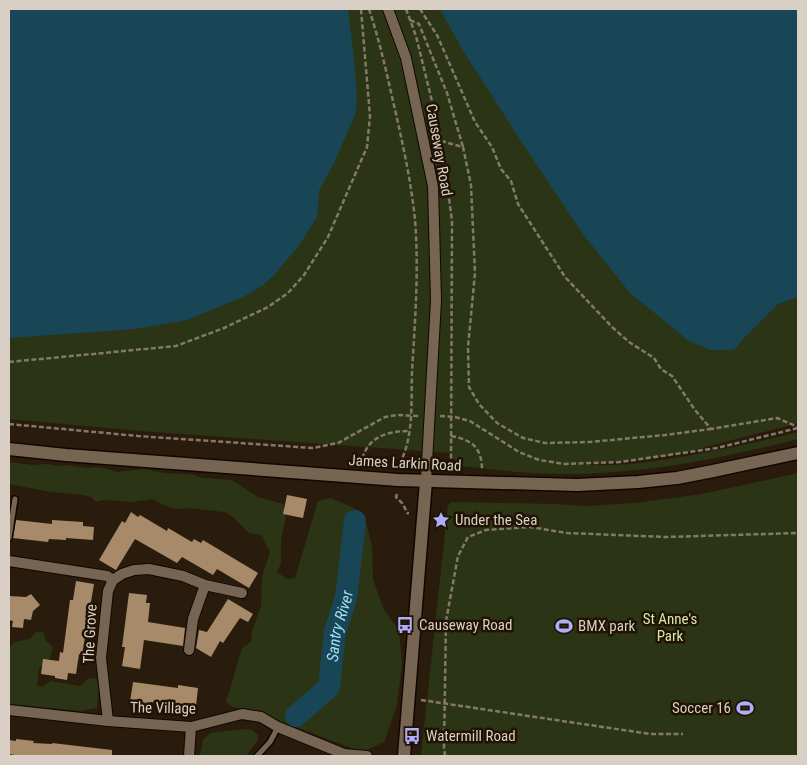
<svg xmlns="http://www.w3.org/2000/svg" width="807" height="765" font-family="'Roboto Condensed',sans-serif">
<style>
.green{fill:#2b3515}
.water{fill:#184657}
.lines{fill:none;stroke-linecap:round;stroke-linejoin:round}
.river{stroke:#184657;stroke-width:22}
.building{fill:#a68a6a}
.lane-casing{stroke:#120600;stroke-width:8}
.street-casing{stroke:#120600;stroke-width:12}
.secondary-casing{stroke:#120600;stroke-width:15}
.path{stroke:#84786b;stroke-width:2.5;stroke-dasharray:5 2.5;stroke-linecap:butt}
.lane{stroke:#756552;stroke-width:5}
.street{stroke:#756552;stroke-width:10}
.secondary{stroke:#756552;stroke-width:12}
.labels{text-anchor:middle;stroke-width:5;stroke-linejoin:round;paint-order:stroke}
.street-label{font-size:15px;fill:#d9cfc5;stroke:#201304}
.poi-label{font-size:15px;fill:#d9cfc5;stroke:#201304;text-anchor:start}
.park-label{font-size:15px;fill:#d3e9a9;stroke:#201304}
.water-label{font-size:16px;font-style:italic;fill:#a3def7;stroke:#201304}
</style>
<rect width="100%" height="100%" fill="#2a1c0c"/>
<g class="green">
<path d="M9,9H798V423L679,454L620,462L573,464C613,468 653,462 692,455C728,448 763,441 798,432V439C719,459 640,475 558,474C526,474 492,469 460,466L452,457V453L140,431L9,419Z"/>
<polygon points="9,462 32,465 48,464 57,466 66,465 88,468 99,467 118,472 144,469 164,473 186,474 195,475 202,478 232,480 258,497 283,504 286,515 281,541 281,563 277,572 287,579 295,578 318,501 331,498 356,509 367,526 372,547 373,580 384,610 399,630 402,664 397,705 384,742 362,752 251,710 233,707 226,702 242,648 251,642 252,631 261,606 262,577 270,552 261,535 249,533 233,517 224,512 189,508 176,509 161,504 153,499 132,502 104,500 96,502 91,497 82,495 51,492 9,484"/>
<polygon points="798,473 798,756 421,756 448,505 452,502 554,504 586,506 635,503 702,494"/>
<polygon points="36,632 43,632 46,641 53,647 50,658 39,668 37,686 43,686 51,681 80,686 88,679 96,678 99,685 97,708 81,711 9,704 9,648 14,642 30,639"/>
<polygon points="243,729 251,730 258,735 258,740 246,756 200,756 203,740 211,733"/>
</g>
<g class="water">
<polygon points="9,9 348,9 354,59 357,99 355,115 335,161 319,191 317,217 298,247 273,276 262,286 245,296 187,320 135,329 9,338"/>
<polygon points="440,9 798,9 798,297 778,304 743,339 734,350 711,350 689,341 630,293 583,234 521,141 462,49"/>
</g>
<g class="lines">
<path class="river" id="s1" d="M296,716L329,687L335,632L346,598L355,521"/>
</g>
<g class="building">
<polygon points="287,495 307,499 303,518 283,514"/>
<polygon points="131,512 138,517 140,515 167,531 168,528 192,542 194,539 201,543 203,540 258,573 249,588 217,569 213,575 182,557 177,563 135,539 116,570 99,560 122,521 125,523"/>
<polygon points="16,520 52,524 52,520 83,522 83,526 94,527 93,540 66,538 66,540 49,539 48,542 13,538"/>
<polygon points="76,581 94,584 82,655 79,654 76,674 68,673 67,680 55,678 55,676 41,674 43,659 59,661 60,652 63,653 70,600 73,600"/>
<polygon points="129,593 147,595 146,603 150,603 148,622 185,628 183,646 144,640 140,669 122,666 125,647 122,647"/>
<polygon points="31,594 40,605 33,611 31,620 24,619 23,628 12,627 13,621 9,620 9,596 26,597"/>
<polygon points="228,599 253,614 248,622 240,618 223,643 220,641 211,657 196,648 199,630 207,632"/>
<polygon points="133,682 178,688 178,685 198,688 196,706 150,702 149,704 130,702"/>
<polygon points="16,739 34,741 33,743 52,744 52,743 112,750 112,756 14,756 15,755 9,754 9,740 16,741"/>
</g>
<g class="lines">
<g class="lane-casing">
<g id="lane">
<polyline points="9,538 15,499"/>
<polyline points="257,756 270,742 278,727"/>
</g>
</g>
<g class="street-casing">
<g id="street">
<polyline points="388,9 406,58 433,186 436,300 426,481"/>
<polyline points="9,561 107,576 113,580"/>
<polyline points="189,650 193,619 205,585"/>
<polyline points="9,710 108,721 191,727 242,714 261,717 278,727 344,754 367,756"/>
<polyline points="108,721 101,658 108,591 113,580 122,574 134,570 149,569 183,576 205,585 242,593"/>
<polyline points="189,756 191,727"/>
</g>
</g>
<g class="secondary-casing">
<g id="secondary">
<polyline points="9,449 66,455 398,480 577,485 638,482 677,478 713,471 798,453"/>
<polyline points="404,756 426,481"/>
</g>
</g>
<g class="path">
<path d="M369,9C379,39 386,70 393,101C402,140 411,180 415,220C419,270 415,321 412,372C411,401 414,434 401,461"/>
<polyline points="406,9 416,36 441,138 452,221 451,463 447,463"/>
<polyline points="420,9 437,35 475,122 492,147 501,169 511,181 518,204 565,277 612,327 629,342 654,358 661,369 672,376 695,410 711,429 777,418 798,427"/>
<polyline points="410,20 419,24 447,93 463,147"/>
<polyline points="441,141 463,147 471,185 475,273 468,347 469,387 479,404 497,423 523,438 545,443 590,442 665,435 711,429"/>
<polyline points="9,362 176,346 224,328 268,307 288,293 304,275 328,237 367,147 370,116 361,9"/>
<polyline points="440,416 455,417 470,421 519,452 539,460 565,464 620,462 717,448 798,428"/>
<polyline points="9,424 138,436 313,448 338,443 385,417 397,415 419,416"/>
<path d="M451,436C473,440 482,448 482,471"/>
<path d="M361,466C364,439 384,431 409,431"/>
<polyline points="400,467 401,461 411,461"/>
<polyline points="397,494 396,497 403,504 407,513 409,513"/>
<polyline points="421,700 650,734 683,734"/>
<polyline points="445,756 444,747 446,621 458,556 468,537 486,530 530,527 567,533 666,537 798,533"/>
</g>
<use href="#lane" class="lane"/>
<use href="#street" class="street"/>
<use href="#secondary" class="secondary"/>
</g>
<defs>
<g id="sight-bare" transform="scale(1.35)"><path d="M0-6L1.8-2.2L6-1.7L2.9 1.2L3.7 5.4L0 3.3L-3.7 5.4L-2.9 1.2L-6-1.7L-1.8-2.2Z" fill="#b0aefa" stroke="#201304" stroke-width="2.5" paint-order="stroke"/></g>
<g id="bus-bare" transform="scale(1.35)"><path d="M-5-6H5V4H4V6H2V4H-2V6H-4V4H-5ZM-3.5-4V0h7V-4ZM-3.5 1.2v1.5H-2V1.2ZM2 1.2v1.5H3.5V1.2Z" fill="#b0aefa" stroke="#201304" stroke-width="2.5" paint-order="stroke"/></g>
<g id="stadium-bare" transform="scale(1.35)"><path d="M0-5a6.5 5 0 1 0 0 10a6.5 5 0 1 0 0-10ZM-3.5-1.8h7v3.6h-7Z" fill="#b0aefa" stroke="#201304" stroke-width="2.5" paint-order="stroke"/></g>
</defs>
<g fill-rule="evenodd">
<use href="#sight-bare" x="441" y="520"/>
<use href="#bus-bare" x="405" y="625"/>
<use href="#stadium-bare" x="564" y="626"/>
<use href="#stadium-bare" x="745" y="708"/>
<use href="#bus-bare" x="412" y="736"/>
</g>
<g class="labels">
<g class="street-label">
<text transform="translate(439 150) rotate(80)" y="5">Causeway Road</text>
<text transform="translate(405 463) rotate(3)" y="5">James Larkin Road</text>
<text transform="translate(90 634) rotate(-87)" y="5">The Grove</text>
<text transform="translate(163 708) rotate(1)" y="5">The Village</text>
</g>
<g class="poi-label">
<text x="455" y="525">Under the Sea</text>
<text x="419" y="630">Causeway Road</text>
<text x="578" y="631">BMX park</text>
<text x="731" y="713" text-anchor="end">Soccer 16</text>
<text x="426" y="741">Watermill Road</text>
</g>
<g class="park-label">
<text x="670" y="624">St Anne's<tspan x="670" dy="17">Park</tspan></text>
</g>
<g class="water-label">
<text dy="6" stroke="none"><textPath href="#s1" startOffset="106">Santry River</textPath></text>
</g>
</g>
<rect width="807" height="765" fill="none" stroke="#d9cfc5" stroke-width="20"/>
</svg>
